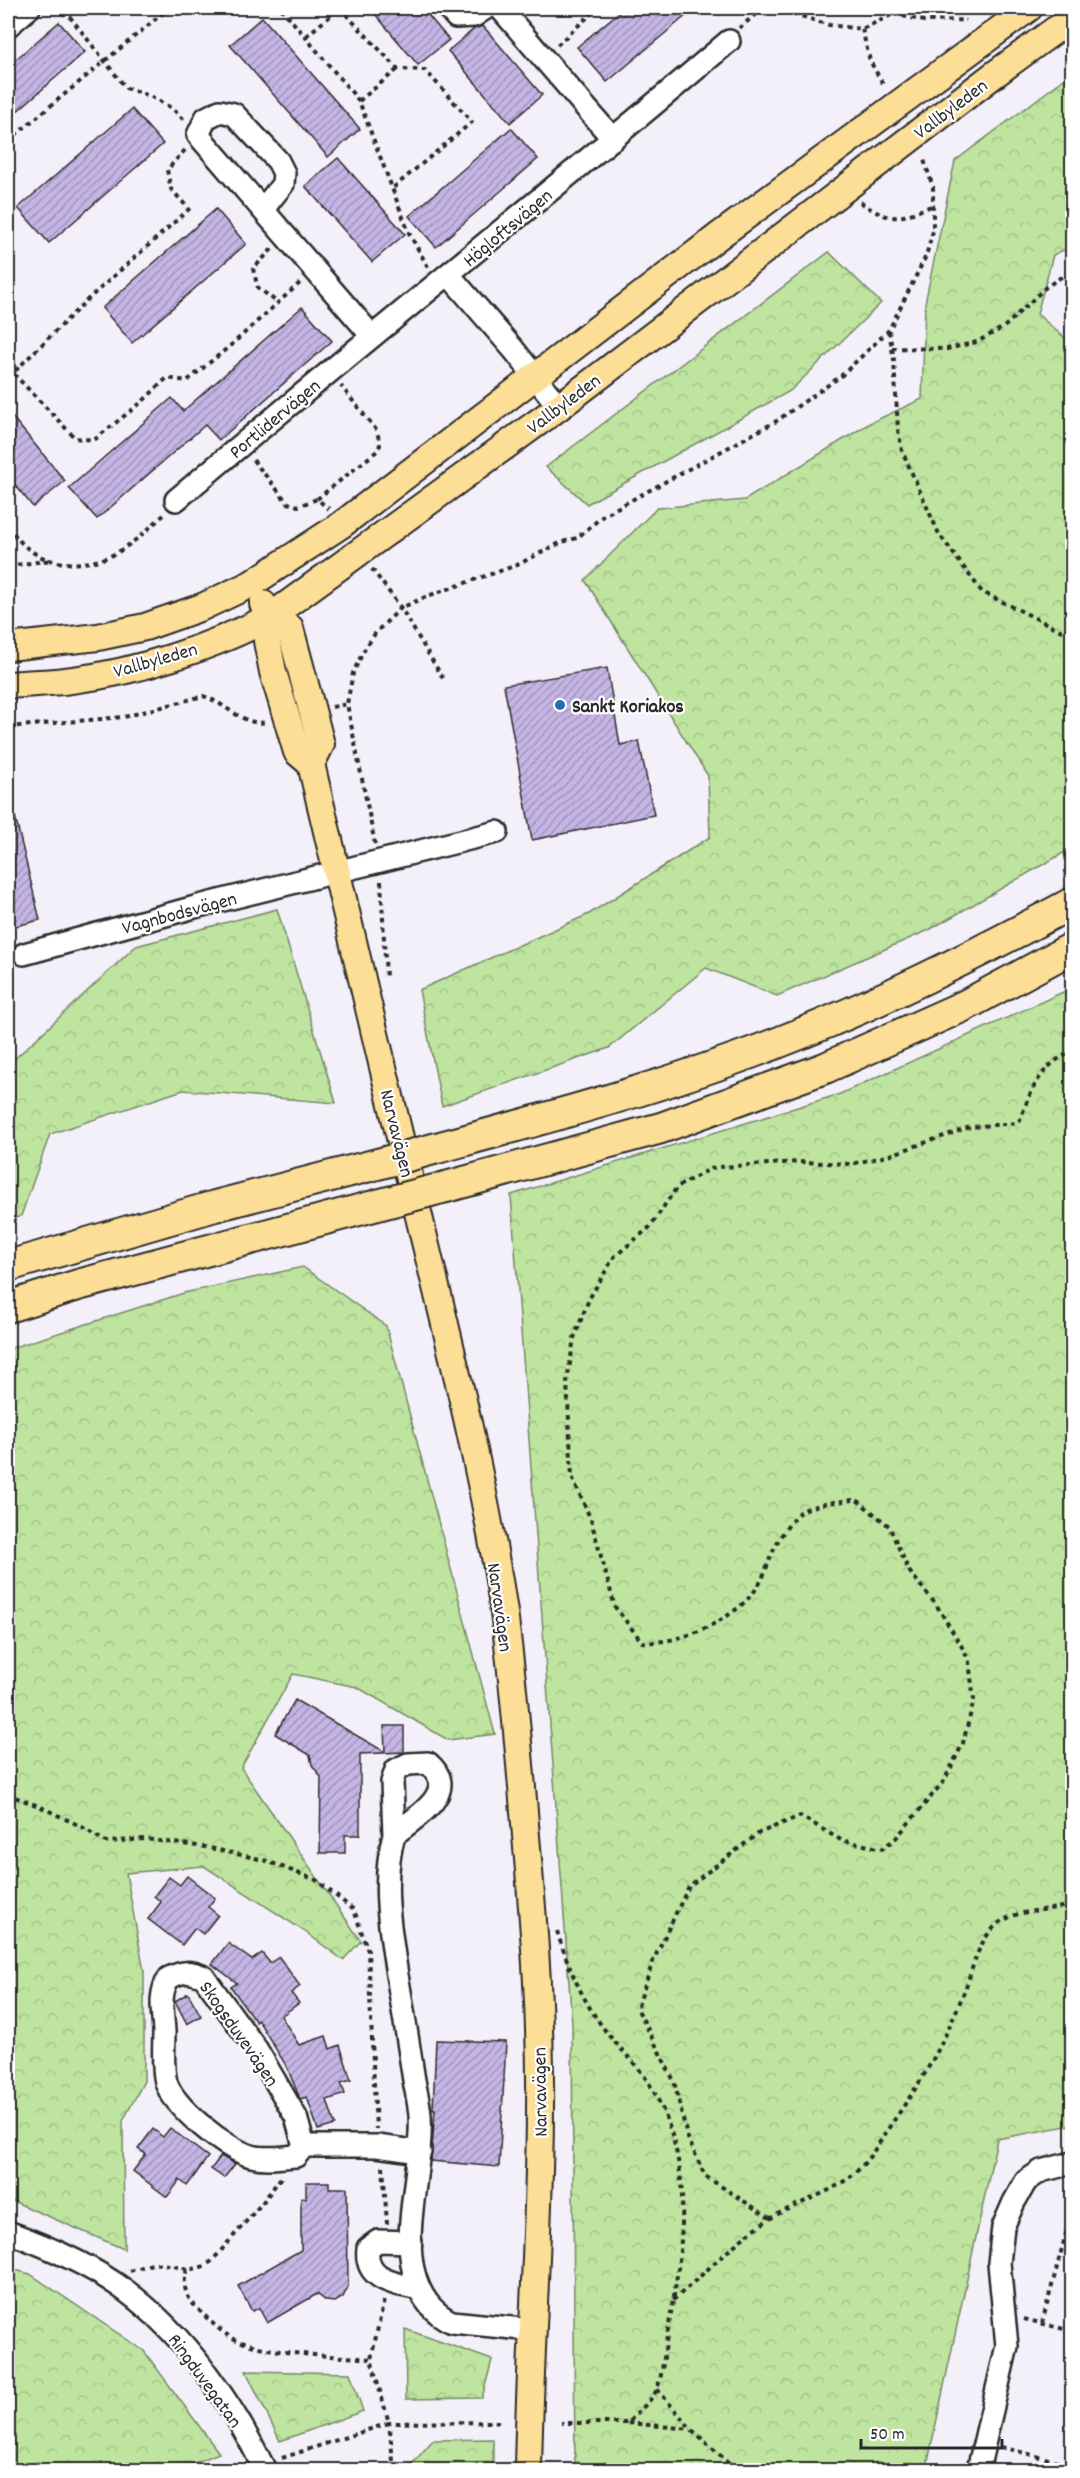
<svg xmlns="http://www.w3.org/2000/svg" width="1080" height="2478" font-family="Dekko,sans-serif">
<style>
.forest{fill:url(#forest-crowns);stroke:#748865;stroke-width:1.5}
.building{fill:url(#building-hatch);stroke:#2b2b2b;stroke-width:1.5}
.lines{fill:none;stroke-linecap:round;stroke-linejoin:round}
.minor-casing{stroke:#2b2b2b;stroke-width:26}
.major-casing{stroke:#2b2b2b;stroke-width:30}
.highway-casing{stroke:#2b2b2b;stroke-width:34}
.path{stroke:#2b2b2b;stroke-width:4;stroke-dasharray:4.5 4.5;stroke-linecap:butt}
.minor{stroke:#fff;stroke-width:21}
.major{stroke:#fcde96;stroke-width:26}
.highway{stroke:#fcde96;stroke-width:30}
.highway-bridge-casing{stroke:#2b2b2b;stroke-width:34;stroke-linecap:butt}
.highway-bridge{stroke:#fcde96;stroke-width:30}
.poi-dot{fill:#1f6fb2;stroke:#fff;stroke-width:2}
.labels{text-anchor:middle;stroke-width:4.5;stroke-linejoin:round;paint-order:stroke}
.street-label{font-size:20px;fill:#2b2b2b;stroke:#fff}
.poi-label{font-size:20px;font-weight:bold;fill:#2b2b2b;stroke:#fff;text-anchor:start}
</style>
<defs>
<pattern id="forest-crowns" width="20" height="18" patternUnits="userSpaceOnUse" patternTransform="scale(1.5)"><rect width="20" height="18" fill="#bee49f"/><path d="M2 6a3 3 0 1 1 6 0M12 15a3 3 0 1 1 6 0" fill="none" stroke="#a3c489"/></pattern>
<pattern id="building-hatch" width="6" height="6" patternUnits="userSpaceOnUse" patternTransform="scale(1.5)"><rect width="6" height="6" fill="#c5b5e5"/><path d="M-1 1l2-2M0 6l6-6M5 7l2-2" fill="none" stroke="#a093ba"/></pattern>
</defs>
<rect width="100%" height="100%" fill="#f3f0fa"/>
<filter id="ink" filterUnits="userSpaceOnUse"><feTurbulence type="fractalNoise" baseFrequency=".0167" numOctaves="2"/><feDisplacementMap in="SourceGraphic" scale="12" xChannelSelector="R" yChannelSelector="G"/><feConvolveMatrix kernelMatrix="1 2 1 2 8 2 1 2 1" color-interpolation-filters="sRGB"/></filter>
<g filter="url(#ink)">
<g class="forest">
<polygon points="1072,73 1072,246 1053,255 1037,314 1072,344 1072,848 929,930 777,996 706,968 609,1048 442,1106 419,990 589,914 710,837 708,776 585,580 657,508 745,500 870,423 922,399 925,303 955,161"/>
<polygon points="829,252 881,303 790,391 587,504 546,467"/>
<polygon points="277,909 336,1103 183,1090 50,1134 21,1216 8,1221 8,1065 136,946"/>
<polygon points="1072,988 1072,2125 997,2139 926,2470 575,2470 572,2024 511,1195 840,1094"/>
<polygon points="303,1267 386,1326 495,1734 448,1740 357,1687 293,1674 241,1768 361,1941 343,1960 304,1931 204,1866 126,1873 144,1971 144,2081 123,2121 124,2249 8,2199 8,1349 184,1293"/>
<polygon points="8,2268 30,2274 144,2351 219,2453 178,2470 8,2470"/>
<polygon points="405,2329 492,2360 482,2398 406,2399"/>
<polygon points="246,2371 350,2373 363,2411 280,2441"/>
<polygon points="493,2439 493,2470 407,2470 433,2440"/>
</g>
<g class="building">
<polygon points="370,8 422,8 449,40 418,65"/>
<polygon points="624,8 695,8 607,82 577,47"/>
<polygon points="262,17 360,129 328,157 230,45"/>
<polygon points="59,22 85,52 8,119 8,66"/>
<polygon points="483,26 542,95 510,123 448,51 474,29"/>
<polygon points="132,109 163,144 49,243 18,208"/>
<polygon points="511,128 538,159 436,247 409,216"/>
<polygon points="338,158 405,234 372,262 305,186"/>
<polygon points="216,209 246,244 132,343 102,308"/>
<polygon points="302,307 332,341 219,440 205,425 97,519 69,488 172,398 183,411"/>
<polygon points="8,412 65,481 33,507 8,476"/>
<polygon points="607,668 620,745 639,741 654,815 532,840 504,685"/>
<polygon points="13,808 40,920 8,928 8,809"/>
<polygon points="295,1700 385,1752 384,1726 404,1726 404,1752 360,1754 360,1835 345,1835 345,1853 320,1853 321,1777 312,1765 310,1755 275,1734"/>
<polygon points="187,1876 215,1898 208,1907 218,1915 203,1934 195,1928 182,1945 148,1919 161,1902 154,1896 169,1877 180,1885"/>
<polygon points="228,1943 252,1960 262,1953 270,1963 279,1957 300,1986 291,1993 299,2003 281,2016 299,2045 326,2036 330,2049 340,2045 351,2080 341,2083 345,2094 327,2100 335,2125 318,2130 307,2097 300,2099 287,2067 258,2020 256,2022 231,1987 237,1983 212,1964"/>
<polygon points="188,1993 201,2016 187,2024 175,2001"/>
<polygon points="436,2040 506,2042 499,2167 431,2161 435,2109 433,2109"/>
<polygon points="170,2128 208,2157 187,2186 180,2180 167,2197 133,2171 146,2154 138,2149 153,2129 163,2137"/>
<polygon points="221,2156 235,2164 224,2178 211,2169"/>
<polygon points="306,2182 329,2182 329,2188 347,2188 348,2287 343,2297 335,2302 326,2301 317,2294 267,2323 259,2308 252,2311 238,2286 301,2250 301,2198 306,2198"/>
</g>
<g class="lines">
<g class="minor-casing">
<g id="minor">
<polyline points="448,8 456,17 474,16 486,8"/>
<polyline points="500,8 613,139"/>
<polyline points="8,26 29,8"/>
<polyline points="263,209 283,184 284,173 278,161 234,114 220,111 206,118 198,135 372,336"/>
<polyline points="449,275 514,350 559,407"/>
<path d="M176,500C358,345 546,197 729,41"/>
<polyline points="24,954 195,907 497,832"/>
<path d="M394,1835L392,1782L396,1770L408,1764L428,1763C462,1792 415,1817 394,1835C381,1881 390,1929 397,1975C403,2008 408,2041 413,2074C415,2088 419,2101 420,2115C423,2163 403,2224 413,2269C418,2292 430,2312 452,2322L532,2330"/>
<path d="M304,2146L296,2117L257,2050L204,1977C190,1971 183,1971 169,1978C158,1994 163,2013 164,2031C164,2047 162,2067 166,2082C173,2107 226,2149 251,2156C266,2160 281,2157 296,2156L304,2146H377L420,2152"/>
<path d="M8,2232C49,2247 91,2265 126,2291C186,2336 233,2404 265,2470"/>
<path d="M411,2242L378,2241L368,2248C364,2281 394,2283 419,2289"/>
<polyline points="978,2470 1007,2346 999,2263 1003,2227 1014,2202 1026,2181 1041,2171 1072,2163"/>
</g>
</g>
<g class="major-casing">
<g id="major">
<polyline points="263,604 270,617 290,628 321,744 311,764"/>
<path d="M270,617L267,641L273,672L297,752L311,764C350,927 388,1091 428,1254C457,1373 486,1491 504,1612C514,1686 520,1762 526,1836C534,1926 541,2016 540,2106C540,2227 530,2349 528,2470"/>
<polyline points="8,647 98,637 145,627 202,607 251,584 341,525 720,235 1029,8"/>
<path d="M8,685C29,683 51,683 72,680C138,672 212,647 270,617L559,407L995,74L1055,30L1072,21"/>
</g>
</g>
<g class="highway-casing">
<g id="highway">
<path d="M437,1148C550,1117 663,1087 772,1045C876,1005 975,955 1072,903"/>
<polyline points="446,1187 661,1128 825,1068 966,1005 1072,948"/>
<polyline points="8,1266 215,1206 393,1160"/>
<polyline points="8,1307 78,1285 400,1199"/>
</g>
</g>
<g class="path">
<polyline points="54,8 70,17 126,88 150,96 173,109 184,120"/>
<polyline points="281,8 359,101 409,233 428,267"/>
<polyline points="340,8 398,69 425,70 472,122 393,188"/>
<polyline points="776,8 829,25 862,29 906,8"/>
<polyline points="61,10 75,8"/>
<polyline points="531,14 538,8"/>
<polyline points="894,14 924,21 966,20"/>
<polyline points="739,28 764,8"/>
<polyline points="862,29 870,61 883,84"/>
<polyline points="306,36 340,8"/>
<polyline points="557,45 591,14 591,8"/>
<polyline points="359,101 398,69"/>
<polyline points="8,141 169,8"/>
<polyline points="185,150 167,170 171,189 189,209 86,301 13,373 75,438 94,440 143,401 167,378 187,381 230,346 302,281"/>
<path d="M860,202C892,224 898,219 931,206"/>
<polyline points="272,249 253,269 258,288 277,302"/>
<polyline points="889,331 894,360 898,430 902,451 939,534 982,592 1072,636"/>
<polyline points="892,348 947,349 977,342 1004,327 1046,287 1072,270"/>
<polyline points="253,460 288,503 298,506 317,499 329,509"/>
<polyline points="317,499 377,451 380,445 377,431 341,386"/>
<path d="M8,526C13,533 19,541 26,547C50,568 91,568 118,552C135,542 150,527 165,514"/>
<polyline points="8,566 52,560"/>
<polyline points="372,569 401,608 444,680"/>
<polyline points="332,707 347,704"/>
<path d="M8,727L124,717L203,696C224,702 244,727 266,722"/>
<polyline points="375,844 347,704 353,673 363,652 376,632 401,608 425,597 517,565 562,542 577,538 604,515 775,422 841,376 889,330 926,256 933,231 933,187 923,157"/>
<polyline points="381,881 386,978"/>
<polyline points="8,1792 17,1798 39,1806 82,1827 106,1842 145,1839 205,1847 264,1860 316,1880 354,1910 368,1951 376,2129"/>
<path d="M557,1931C569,1970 586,2009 613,2040C627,2056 642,2070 653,2090C696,2168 683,2246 668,2330C665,2347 663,2373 657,2389C652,2401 636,2413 628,2423H561"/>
<polyline points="383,2166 387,2224"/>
<path d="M770,2218L705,2176L687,2136L674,2081L639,2012L638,2006L653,1961L689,1886L759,1833L800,1816L841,1840L882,1849L896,1838L944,1781L963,1743L974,1700L969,1662L965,1652L937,1606L909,1571L889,1526L857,1500C844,1500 809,1505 799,1513C790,1522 780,1536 775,1547C768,1560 765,1577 756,1589C734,1620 680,1645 642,1642L615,1607L591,1520L572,1477L567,1382L574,1338L589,1299L614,1257L650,1227L677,1187L710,1169L719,1167L800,1162L851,1164L887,1156L970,1127L1016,1123L1020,1120C1031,1090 1041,1064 1072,1052"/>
<path d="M187,2269C181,2289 187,2299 202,2313C212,2323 225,2336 239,2341C280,2356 328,2355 371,2359"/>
<path d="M130,2271C137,2269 146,2265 153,2264C176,2262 190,2278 212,2261L263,2202L282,2176"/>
<path d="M673,2300C706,2273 734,2241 771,2218C799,2201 838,2192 861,2167C872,2155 881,2140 890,2126C908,2100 926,2074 940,2046C949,2028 957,2010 964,1992C974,1966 978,1937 1002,1921C1023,1908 1050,1912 1072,1904"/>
<polyline points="1024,2319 1072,2331"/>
<polyline points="1042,2323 1072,2211"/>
<polyline points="657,2389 692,2430 737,2470"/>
<polyline points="628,2423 691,2429"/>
<polyline points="1001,2447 1072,2465"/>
<polyline points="282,2458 389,2423 371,2359 384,2300"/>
<polyline points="394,2470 389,2423 499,2422"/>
</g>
<use href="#minor" class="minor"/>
<use href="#major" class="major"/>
<use href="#highway" class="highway"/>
<g class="highway-bridge-casing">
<g id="highway-bridge">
<polyline points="393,1160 437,1148"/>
<polyline points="400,1199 446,1187"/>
</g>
</g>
<use href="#highway-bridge" class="highway-bridge"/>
</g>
</g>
<circle class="poi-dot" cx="560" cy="705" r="6"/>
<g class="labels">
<g class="street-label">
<text transform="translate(950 108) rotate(-37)" y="7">Vallbyleden</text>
<text transform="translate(507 227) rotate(-40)" y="7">Högloftsvägen</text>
<text transform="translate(563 403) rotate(-37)" y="7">Vallbyleden</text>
<text transform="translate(274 418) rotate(-40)" y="7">Portlidervägen</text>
<text transform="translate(155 659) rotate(-16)" y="7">Vallbyleden</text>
<text transform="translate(179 912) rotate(-15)" y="7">Vagnbodsvägen</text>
<text transform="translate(398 1133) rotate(76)" y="7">Narvavägen</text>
<text transform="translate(501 1607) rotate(82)" y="7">Narvavägen</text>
<text transform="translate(240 2033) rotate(55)" y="7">Skogsduvevägen</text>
<text transform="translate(539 2092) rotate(-91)" y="7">Narvavägen</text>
<text transform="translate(206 2380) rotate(54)" y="7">Ringduvegatan</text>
</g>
<g class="poi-label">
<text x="572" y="712">Sankt Koriakos</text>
</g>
</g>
<rect width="1080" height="2478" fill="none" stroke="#fff" stroke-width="30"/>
<rect x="15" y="15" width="1050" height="2448" fill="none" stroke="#2b2b2b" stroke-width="2" filter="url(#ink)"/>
<path d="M861 2439v9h141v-9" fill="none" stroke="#2b2b2b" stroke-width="3"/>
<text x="870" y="2439" font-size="18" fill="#2b2b2b" stroke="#ffffff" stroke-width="4.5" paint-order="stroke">50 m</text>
</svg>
